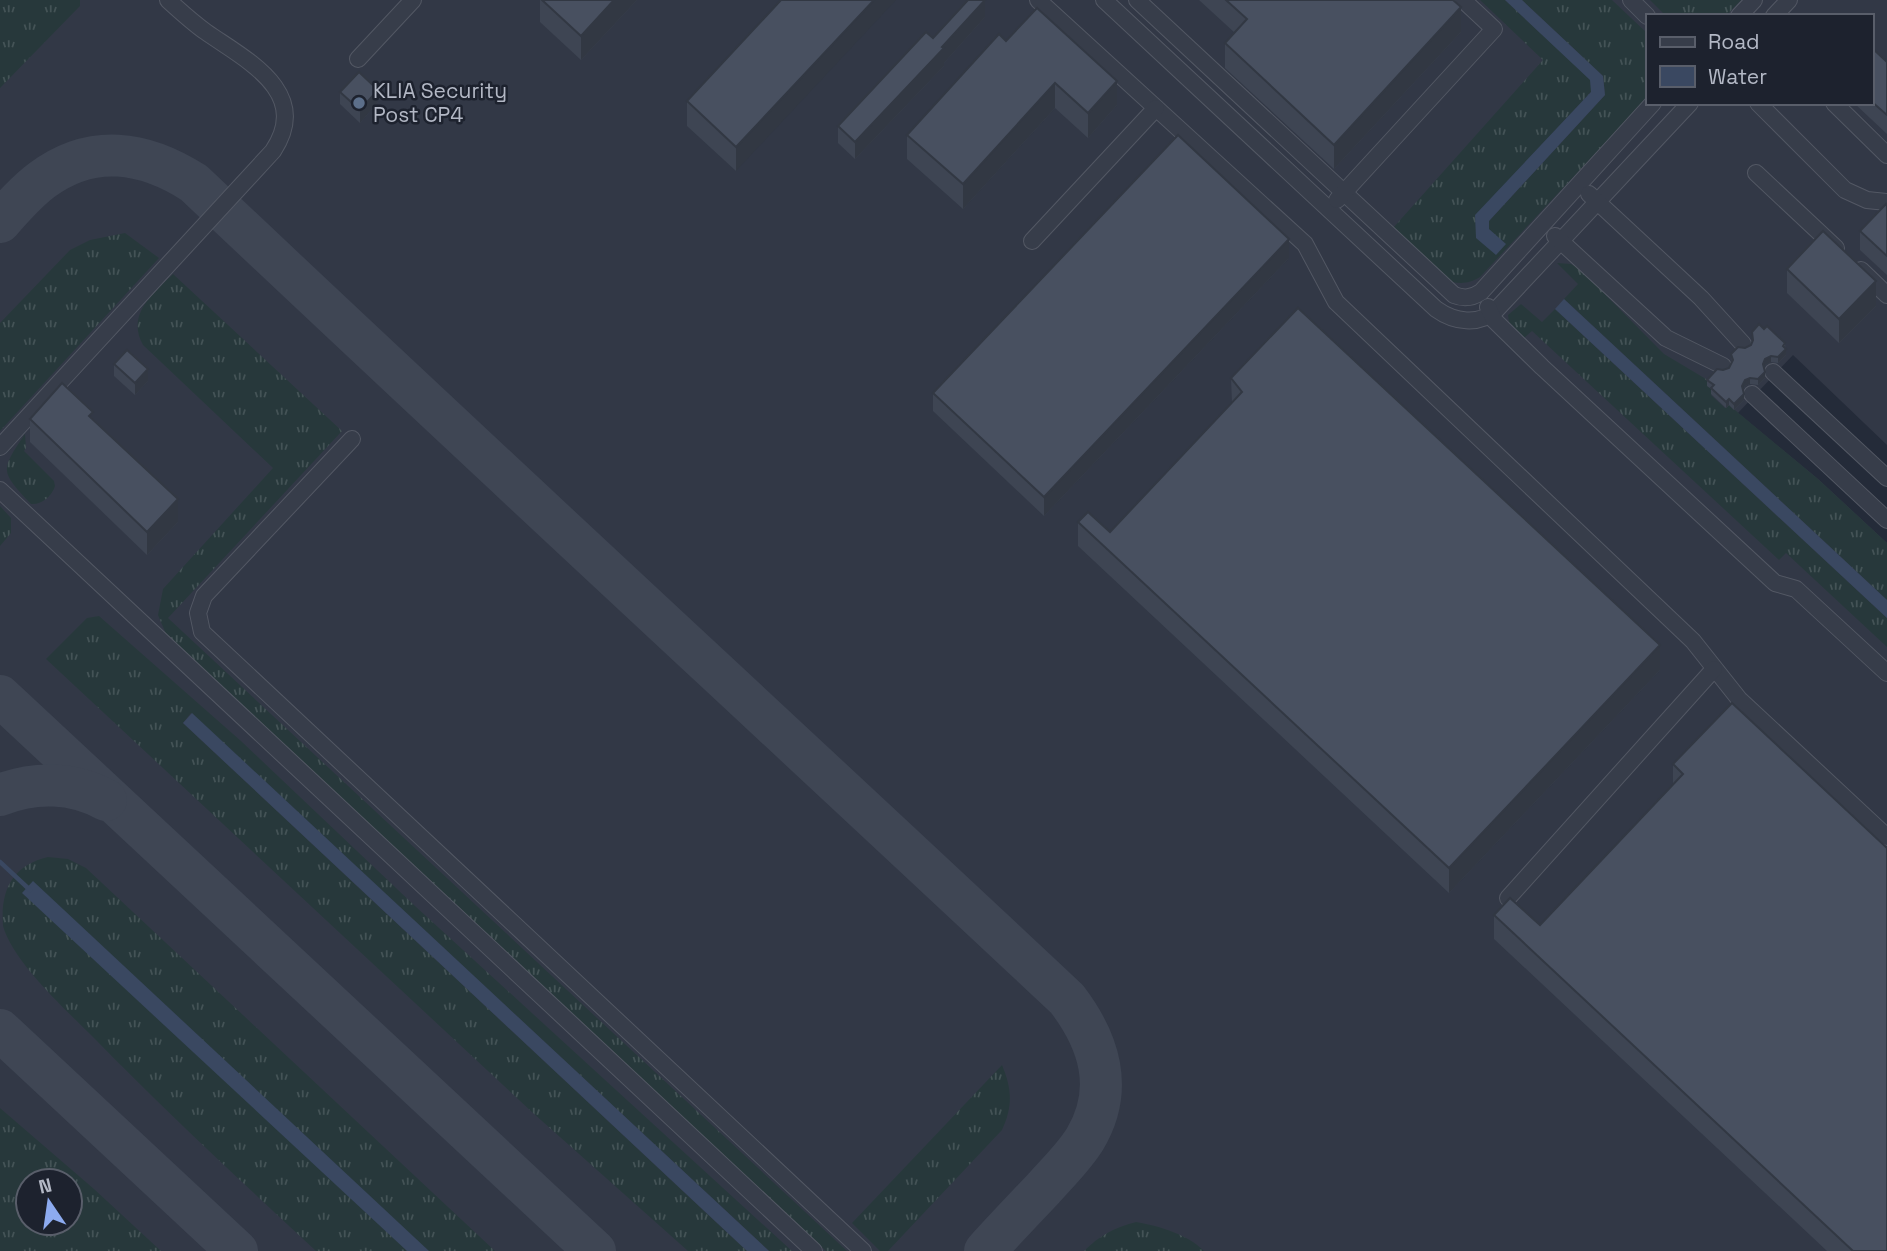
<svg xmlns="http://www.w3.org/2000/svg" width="1887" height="1251" font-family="'Space Grotesk',sans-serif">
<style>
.airport{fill:#323846;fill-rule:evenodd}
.grass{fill:url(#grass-tufts);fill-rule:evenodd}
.water{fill:#3a4861}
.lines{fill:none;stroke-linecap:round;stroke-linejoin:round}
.stream{stroke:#3a4861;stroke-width:4.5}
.taxiway{stroke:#3f4654;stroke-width:42}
.minor-casing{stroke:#535864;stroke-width:18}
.minor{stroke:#373d4a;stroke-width:16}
.wall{fill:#3e4553}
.shaded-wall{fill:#323843}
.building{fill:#485060;stroke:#323843;stroke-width:2}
.service-dot{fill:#5c6f8a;stroke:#1d222e;stroke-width:2.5}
.labels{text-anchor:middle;stroke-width:5;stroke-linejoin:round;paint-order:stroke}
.poi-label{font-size:21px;fill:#b3b8c5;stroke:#1d222e;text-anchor:start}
</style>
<defs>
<pattern id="grass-tufts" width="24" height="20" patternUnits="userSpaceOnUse" patternTransform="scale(1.75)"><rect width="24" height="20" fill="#27383b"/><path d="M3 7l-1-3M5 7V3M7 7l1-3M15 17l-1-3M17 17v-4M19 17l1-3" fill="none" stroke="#445356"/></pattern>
</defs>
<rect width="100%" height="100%" fill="#242b39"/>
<path class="airport" d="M0,0H1887V445L1793,355L1738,413L1818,479L1887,543V1251H0ZM1647,16H1871V103H1647ZM28,1181H70V1223H28Z"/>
<g class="grass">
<polygon points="0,0 80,0 80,6 0,88"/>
<path d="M1480,0H1505L1591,80V92L1476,215L1489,229V221L1605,95L1603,76L1522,0H1612L1647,33V98L1480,277C1470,283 1463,284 1452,282L1393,228L1543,60Z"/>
<polygon points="1650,0 1741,0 1726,16 1666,16"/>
<polygon points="125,233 159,258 0,431 0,323 70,250 90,240"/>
<polygon points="1557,263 1571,264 1580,269 1664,354 1711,382 1714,392 1711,395 1725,408 1729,405 1818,479 1887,543 1887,600 1564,299 1578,284"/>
<path d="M173,274L342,431L168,618L847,1251H826L166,634L158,615L163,589L273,468L143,345C126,314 153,294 173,274Z"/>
<polygon points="1521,304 1542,322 1555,309 1887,618 1887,647 1786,553 1779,560 1532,331 1524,338 1509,322 1508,315"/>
<path d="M25,434L26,448L24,451L54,481L55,486C52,496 42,505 31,504C0,471 0,471 25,434Z"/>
<polygon points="0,506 11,518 11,533 0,546"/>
<polygon points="99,616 241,741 415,906 792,1251 769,1251 191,713 183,723 747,1251 688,1251 533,1113 46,659 87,618"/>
<path d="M48,857L68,859L86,868L495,1251H316C241,1181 165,1111 93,1037C66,1010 13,962 3,926C0,888 14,865 48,857Z"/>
<path d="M1002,1065C1012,1089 1013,1106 1002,1130L888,1251H880L852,1223Z"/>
<path d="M0,1108L94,1189L161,1251H0ZM28,1181H70V1223H28Z"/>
<path d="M1136,1222C1159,1226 1187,1234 1204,1251H1084C1100,1235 1114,1228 1136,1222Z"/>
</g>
<g class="water">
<polygon points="1505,0 1522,0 1603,76 1605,95 1489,221 1489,229 1506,244 1496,255 1476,238 1475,215 1591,92 1590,80"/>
<polygon points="1564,299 1887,600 1887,618 1555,309"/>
<polygon points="192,713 769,1251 747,1251 183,723"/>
<polygon points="33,881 429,1251 407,1251 22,893"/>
</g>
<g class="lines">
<polyline class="stream" points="0,862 30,890"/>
<g class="taxiway">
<path d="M0,222C13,207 26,192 42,180C92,143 144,151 194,183C483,457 776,726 1067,999C1099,1041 1115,1089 1085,1139C1074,1157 1058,1172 1044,1188C1024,1209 1004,1230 985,1251"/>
<polyline points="0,696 595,1251"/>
<path d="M0,795C35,781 73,782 106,800"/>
<polyline points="0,1030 237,1251"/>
</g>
<g class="minor-casing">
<g id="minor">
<polyline points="1038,0 1305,244 1336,302 1693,641 1739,699 1887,837"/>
<path d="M1104,0L1436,309C1454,322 1479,326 1496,310L1690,103"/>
<path d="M1137,0L1454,295C1464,299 1472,298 1481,292L1653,103"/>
<polyline points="1631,0 1647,16"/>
<polyline points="1739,16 1754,0"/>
<polyline points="1774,16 1789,0"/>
<polyline points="358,59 413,0"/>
<polyline points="1758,103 1845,190 1867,200 1887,202"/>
<polyline points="1834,103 1887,155"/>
<polyline points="1756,173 1836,248"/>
<polyline points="1589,194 1701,298 1743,344"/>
<polyline points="1337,200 1494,29 1463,0"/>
<polyline points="1555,236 1666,338 1723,366"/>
<polyline points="1032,241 1156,108"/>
<polyline points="1861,270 1887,295"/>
<polyline points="1488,307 1494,320 1542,367 1775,583 1796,589 1887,673"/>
<polyline points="1773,372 1887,478"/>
<polyline points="1752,394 1887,520"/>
<polyline points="352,439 204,596 198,613 202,632 863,1251"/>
<path d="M0,447L273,151C312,92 246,60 206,32C192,22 180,11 168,0"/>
<polyline points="0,490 814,1251"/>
<polyline points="1508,898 1714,669"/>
</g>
</g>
<use href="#minor" class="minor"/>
</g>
<g class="wall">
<polygon points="540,0 637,0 581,60 540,22"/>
<polygon points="781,0 736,171 687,126 687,101"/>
<polygon points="1199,0 1453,0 1461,32 1334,169 1225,68 1225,43 1235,33"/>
<polygon points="985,17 944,63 944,66 855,159 838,143 838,126 933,38"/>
<polygon points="1006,41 1117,105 1088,138 1055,108 963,209 907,159 907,135"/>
<polygon points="1871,47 1887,62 1887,134 1854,103 1871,103"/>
<polygon points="340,92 378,102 360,123 340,104"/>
<polygon points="1887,206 1887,275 1860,250 1860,231"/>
<polygon points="1289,258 1044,516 933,411 933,393"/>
<polygon points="1787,269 1876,306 1839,343 1787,293"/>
<polygon points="1764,329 1785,343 1786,355 1778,363 1771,362 1765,365 1764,368 1765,378 1758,385 1750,384 1745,386 1743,390 1744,400 1734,410 1729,405 1726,408 1711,394 1711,389 1707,386 1707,380 1723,370 1729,368 1732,362 1731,354 1751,345 1752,342 1752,332"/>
<polygon points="114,364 148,381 135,395 114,376"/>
<polygon points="1231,378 1660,670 1449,893 1078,546 1078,522 1110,532 1232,403"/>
<polygon points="30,419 93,419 178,522 147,555 30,442"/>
<polygon points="1732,703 1887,1251 1827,1251 1494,939 1494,915 1540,925 1673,784 1673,764"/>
</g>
<g class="shaded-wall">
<polygon points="614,0 637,0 581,60 581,36"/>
<polygon points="874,0 896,0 736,171 736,147"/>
<polygon points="985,0 985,17 944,63 944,66 855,159 855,142"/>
<polygon points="1461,7 1461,32 1334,169 1334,145"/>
<polygon points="1117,81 1117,105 1088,138 1088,113"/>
<polygon points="1055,83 1055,108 963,209 963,184"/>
<polygon points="378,90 378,102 360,123 360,110"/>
<polygon points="1289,239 1289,258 1044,516 1044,497"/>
<polygon points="1876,281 1876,306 1839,343 1839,319"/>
<polygon points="1786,349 1786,355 1778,363 1778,357"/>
<polygon points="1771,356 1771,362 1765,365 1763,370 1763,364 1765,359"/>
<polygon points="148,369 148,381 135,395 135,383"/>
<polygon points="1765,372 1765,378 1758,385 1758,379"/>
<polygon points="1750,378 1750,384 1745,386 1742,392 1742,386 1745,380"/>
<polygon points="1744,394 1744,400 1734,410 1734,404"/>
<polygon points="1729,399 1729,405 1726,408 1726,402"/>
<polygon points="178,499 178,522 147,555 147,532"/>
<polygon points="1660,645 1660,670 1449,893 1449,868"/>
</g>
<g class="building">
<polygon points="542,0 614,0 581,36"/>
<polygon points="781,0 874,0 736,147 687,101"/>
<polygon points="968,0 985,0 942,47 944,48 855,142 838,126 926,32 933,38"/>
<polygon points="1226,0 1453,0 1461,7 1334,145 1225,43 1247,19"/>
<polygon points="1037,8 1117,81 1088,113 1055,83 963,184 907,135 999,34 1006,41"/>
<polygon points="1871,47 1887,62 1887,115 1871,101"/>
<polygon points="359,72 378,90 360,110 340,92"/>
<polygon points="1178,135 1289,239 1044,497 933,393"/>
<polygon points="1886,204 1887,206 1887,256 1860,231"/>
<polygon points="1823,231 1876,281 1839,319 1787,269"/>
<polygon points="1298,308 1660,645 1449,868 1078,522 1088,512 1110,532 1242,392 1231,378"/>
<polygon points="1759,324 1764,329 1767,326 1785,343 1783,346 1786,349 1778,357 1771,356 1765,359 1763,364 1765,372 1758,379 1750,378 1745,380 1742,386 1744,394 1734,404 1729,399 1726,402 1711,388 1714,385 1707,380 1717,369 1723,370 1729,368 1733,360 1731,354 1738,347 1745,348 1751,345 1753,340 1752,332"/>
<polygon points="127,350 148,369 135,383 114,364"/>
<polygon points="62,383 93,412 89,416 178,499 147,532 30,419"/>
<polygon points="1732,703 1887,848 1887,1251 1853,1251 1494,915 1510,898 1540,925 1683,774 1673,764"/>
</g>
<circle class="service-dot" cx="359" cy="103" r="7"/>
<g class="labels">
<g class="poi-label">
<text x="373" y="98">KLIA Security<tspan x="373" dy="24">Post CP4</tspan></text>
</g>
</g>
<rect x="1646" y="14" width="228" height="91" fill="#1d222e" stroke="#595e6a" stroke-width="2"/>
<rect x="1660" y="37" width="35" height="10" fill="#373d4a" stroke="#595e6a" stroke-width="2"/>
<text x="1708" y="49" font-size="21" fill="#b3b8c5">Road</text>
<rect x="1660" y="66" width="35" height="21" fill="#3a4861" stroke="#595e6a" stroke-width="2"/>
<text x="1708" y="84" font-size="21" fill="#b3b8c5">Water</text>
<g transform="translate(49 1202) rotate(347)"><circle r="33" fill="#1d222e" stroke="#595e6a" stroke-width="2"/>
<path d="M0-5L12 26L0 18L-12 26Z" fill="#8dabf0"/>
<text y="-10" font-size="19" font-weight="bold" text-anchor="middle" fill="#b3b8c5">N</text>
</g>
</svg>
